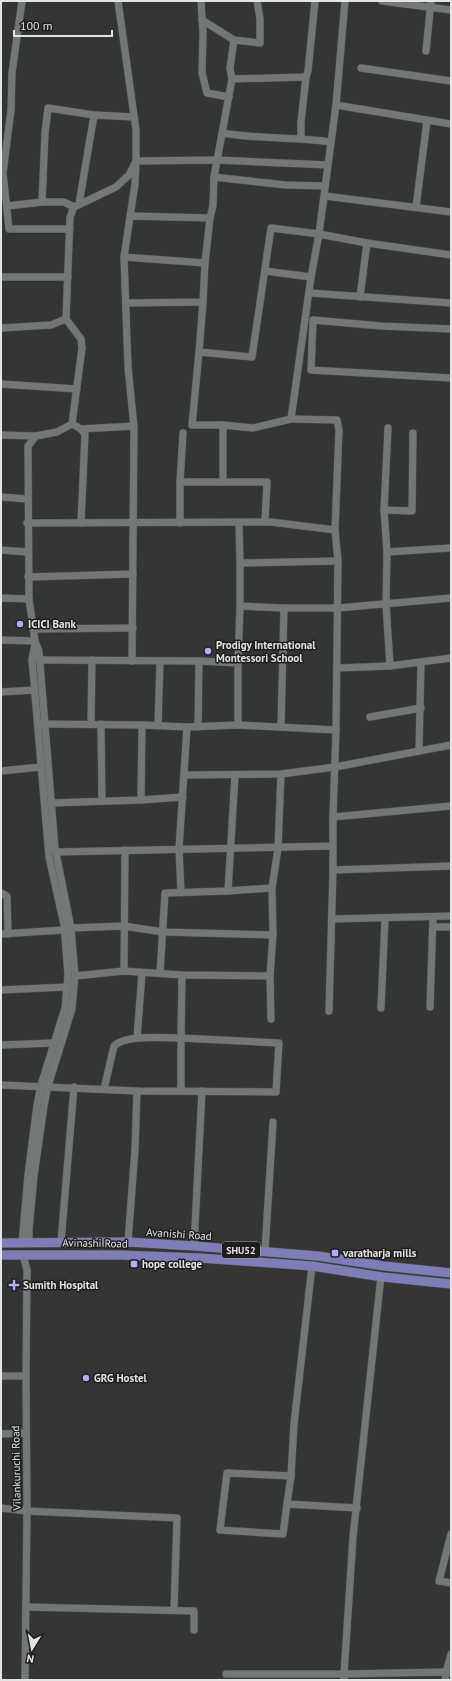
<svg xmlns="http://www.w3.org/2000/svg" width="452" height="1681" font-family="'PT Sans',sans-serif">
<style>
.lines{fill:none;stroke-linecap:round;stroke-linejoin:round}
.minor-casing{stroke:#4f5250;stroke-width:8}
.major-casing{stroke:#4f5250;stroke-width:10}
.minor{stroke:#747875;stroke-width:7}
.major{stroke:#7f7db7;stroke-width:9}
.poi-dot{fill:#afaefa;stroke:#1c1d1c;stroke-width:1.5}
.labels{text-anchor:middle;stroke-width:3;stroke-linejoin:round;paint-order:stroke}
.shield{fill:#1c1d1c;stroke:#a7a9a8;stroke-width:1}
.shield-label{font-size:10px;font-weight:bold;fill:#e3e5e4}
.poi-label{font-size:11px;font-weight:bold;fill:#e3e5e4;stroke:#1c1d1c;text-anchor:start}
.street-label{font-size:11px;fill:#e3e5e4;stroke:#1c1d1c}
</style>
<rect width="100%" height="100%" fill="#333634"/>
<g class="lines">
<g class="minor-casing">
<g id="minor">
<polyline points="22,1 12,73 11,110 3,173 9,229 70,229"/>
<polyline points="201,1 203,33 202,73 207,93 229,97"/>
<polyline points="382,1 451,10"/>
<polyline points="202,20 234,40 230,68 232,79"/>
<polyline points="234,40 260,43 260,19 257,1"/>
<polyline points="426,51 431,1"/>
<polyline points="361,68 451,81"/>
<polyline points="336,105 451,124"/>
<path d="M222,133C258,139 295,137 331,142"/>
<polyline points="301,138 301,122 306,77"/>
<polyline points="328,165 319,234 367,243 451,255"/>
<polyline points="214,177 286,185 325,186"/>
<polyline points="325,196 451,212"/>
<polyline points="42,202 64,202 74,207"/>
<polyline points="79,204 94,115 134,117"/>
<polyline points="7,206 42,202 45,133 48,108 94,115"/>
<polyline points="416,207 427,121"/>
<polyline points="130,216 210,218 213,206 214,177 232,79 306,77 308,71 315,1"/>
<polyline points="124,257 205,263"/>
<polyline points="265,271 311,277"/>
<polyline points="1,277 68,277"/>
<polyline points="310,293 451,303"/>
<polyline points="360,297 367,243"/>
<polyline points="203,302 199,352 252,357 271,228 319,234 311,277 291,419 253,428 223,425"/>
<polyline points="126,303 203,302 205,263 210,218"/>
<polyline points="1,328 51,325 66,319"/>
<polyline points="451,329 381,326 313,320 311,370 451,378"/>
<polyline points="199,352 192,425 223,425 223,482"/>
<polyline points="1,384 77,389"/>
<polyline points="291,419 337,420 339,430 335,530"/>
<polyline points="72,424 81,429 85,434 81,523"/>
<polyline points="388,428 384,510 387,552 451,548"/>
<polyline points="81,429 134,426"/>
<polyline points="183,433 180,482 267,482 265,522"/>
<polyline points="1,435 36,436"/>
<polyline points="1,497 27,499"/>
<polyline points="384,510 412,511 413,433"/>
<polyline points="27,523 271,522 335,530 338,561 336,730"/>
<polyline points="180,523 180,482"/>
<polyline points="239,523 240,563"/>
<polyline points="1,550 27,552"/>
<polyline points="387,552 386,604 390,666 451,658"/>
<polyline points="28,577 133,574"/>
<polyline points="1,598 29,599"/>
<polyline points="240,606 240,563 338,561"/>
<polyline points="33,629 133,628"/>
<polyline points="1,640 35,641"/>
<polyline points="39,660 199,661 238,663 238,725"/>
<polyline points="132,661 134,427 128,367 124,257 135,184 136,161 217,160 328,165 336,105 345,1"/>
<polyline points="238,663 240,606 284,608 338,608 451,598"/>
<polyline points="337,668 390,666"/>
<polyline points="1,692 35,690"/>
<polyline points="370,717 421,708"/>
<polyline points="42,724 142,725 187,727 238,725 336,730 333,817 451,806"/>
<polyline points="91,724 92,660"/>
<polyline points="101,724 102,801"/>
<polyline points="158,725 160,661"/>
<polyline points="198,727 199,661"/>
<polyline points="281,727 284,608"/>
<polyline points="419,751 421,662"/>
<polyline points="1,771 41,767"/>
<polyline points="185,775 281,774 335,767 451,745"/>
<polyline points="141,800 142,725"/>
<polyline points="51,803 141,800 183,797"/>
<polyline points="333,817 333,870 451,866"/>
<polyline points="56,852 332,846"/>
<polyline points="228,891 235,775"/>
<polyline points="181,892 179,849 187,727"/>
<polyline points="1,893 7,896 8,934"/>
<polyline points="332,919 451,916"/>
<polyline points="433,927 451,927"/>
<polyline points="1,934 63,930 71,928 124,926 163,932 273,935"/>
<polyline points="124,971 125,850"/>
<polyline points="160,973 165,893 228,891 272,888"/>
<polyline points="75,976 124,971 182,975 270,976 273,935 272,888 278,848 281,774"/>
<polyline points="270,976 271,1019"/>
<polyline points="1,990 67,987"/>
<polyline points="430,1007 433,917"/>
<polyline points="381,1008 385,918"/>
<polyline points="329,1011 333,870"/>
<polyline points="137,1038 142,973"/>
<polyline points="1,1045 54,1043"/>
<polyline points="1,1085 137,1091 276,1092 279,1043 181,1038 182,975"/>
<path d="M104,1089L114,1046C125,1034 165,1038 181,1038V1090"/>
<polyline points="29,1242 29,1230 34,1176 44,1106 48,1086 72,1009 75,975 71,928 55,848 39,651 35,641 29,599 28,446 36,436 57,432 72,424 82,348 81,339 66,319 70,217 74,207 116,187 129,175 136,161 136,130 118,1"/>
<polyline points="61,1242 74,1087"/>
<polyline points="128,1242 135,1149 137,1091"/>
<polyline points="22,1243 28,1175 37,1105 41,1085 65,1008 68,975 64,925 49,857 32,660 35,643"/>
<polyline points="194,1246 202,1091"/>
<polyline points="265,1251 273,1122"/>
<polyline points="23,1255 27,1270 26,1376 27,1511 25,1680"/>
<polyline points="312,1266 294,1424 291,1476 287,1504 357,1508"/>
<polyline points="381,1276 353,1537 344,1674 446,1672 445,1680"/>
<polyline points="1,1376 26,1376"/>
<polyline points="1,1434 26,1433"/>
<polyline points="287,1504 283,1534 220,1530 227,1473 291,1476"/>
<polyline points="1,1508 27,1511 177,1518 174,1610"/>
<polyline points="451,1534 439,1581 451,1583"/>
<polyline points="26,1607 194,1611 194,1630"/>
<polyline points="450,1672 446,1672 451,1654"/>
<polyline points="226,1674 344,1674 344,1680"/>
</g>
</g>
<g class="major-casing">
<g id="major">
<polyline points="1,1243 128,1242 194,1246 318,1256 384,1266 451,1273"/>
<polyline points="1,1255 120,1255 200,1258 312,1266 383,1277 451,1284"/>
</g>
</g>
<use href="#minor" class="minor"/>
<use href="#major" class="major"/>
</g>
<g class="poi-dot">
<circle cx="20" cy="624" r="4"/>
<circle cx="208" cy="651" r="4"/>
<rect x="331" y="1249" width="8" height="8" rx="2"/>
<rect x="130" y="1260" width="8" height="8" rx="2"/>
<path d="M12 1279h4v4h4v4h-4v4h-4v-4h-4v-4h4z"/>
<circle cx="86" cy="1378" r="4"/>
</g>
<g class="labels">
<rect class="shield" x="222" y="1242" width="38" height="16" rx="3"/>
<g class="shield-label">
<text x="241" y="1254">SHU52</text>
</g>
<g class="poi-label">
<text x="28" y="628">ICICI Bank</text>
<text x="216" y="649">Prodigy International<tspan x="216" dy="13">Montessori School</tspan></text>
<text x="343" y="1257">varatharja mills</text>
<text x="142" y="1268">hope college</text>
<text x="23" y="1289">Sumith Hospital</text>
<text x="94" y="1382">GRG Hostel</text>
</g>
<g class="street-label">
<text transform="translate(179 1234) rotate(4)" y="4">Avanishi Road</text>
<text transform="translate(95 1243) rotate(1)" y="4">Avinashi Road</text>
<text transform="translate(16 1468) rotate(-91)" y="4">Vilankuruchi Road</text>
</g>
</g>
<rect width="452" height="1681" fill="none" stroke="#e3e5e4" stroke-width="4"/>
<g transform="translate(32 1649) rotate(190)" stroke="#1c1d1c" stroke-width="3" paint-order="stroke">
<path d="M0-3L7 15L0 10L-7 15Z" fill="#e3e5e4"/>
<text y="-6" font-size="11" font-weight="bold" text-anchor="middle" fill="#e3e5e4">N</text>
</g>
<path d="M14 30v6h98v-6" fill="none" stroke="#e3e5e4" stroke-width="2"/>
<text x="20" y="30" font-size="12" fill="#e3e5e4" stroke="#1c1d1c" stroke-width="3" paint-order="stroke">100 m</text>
</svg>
